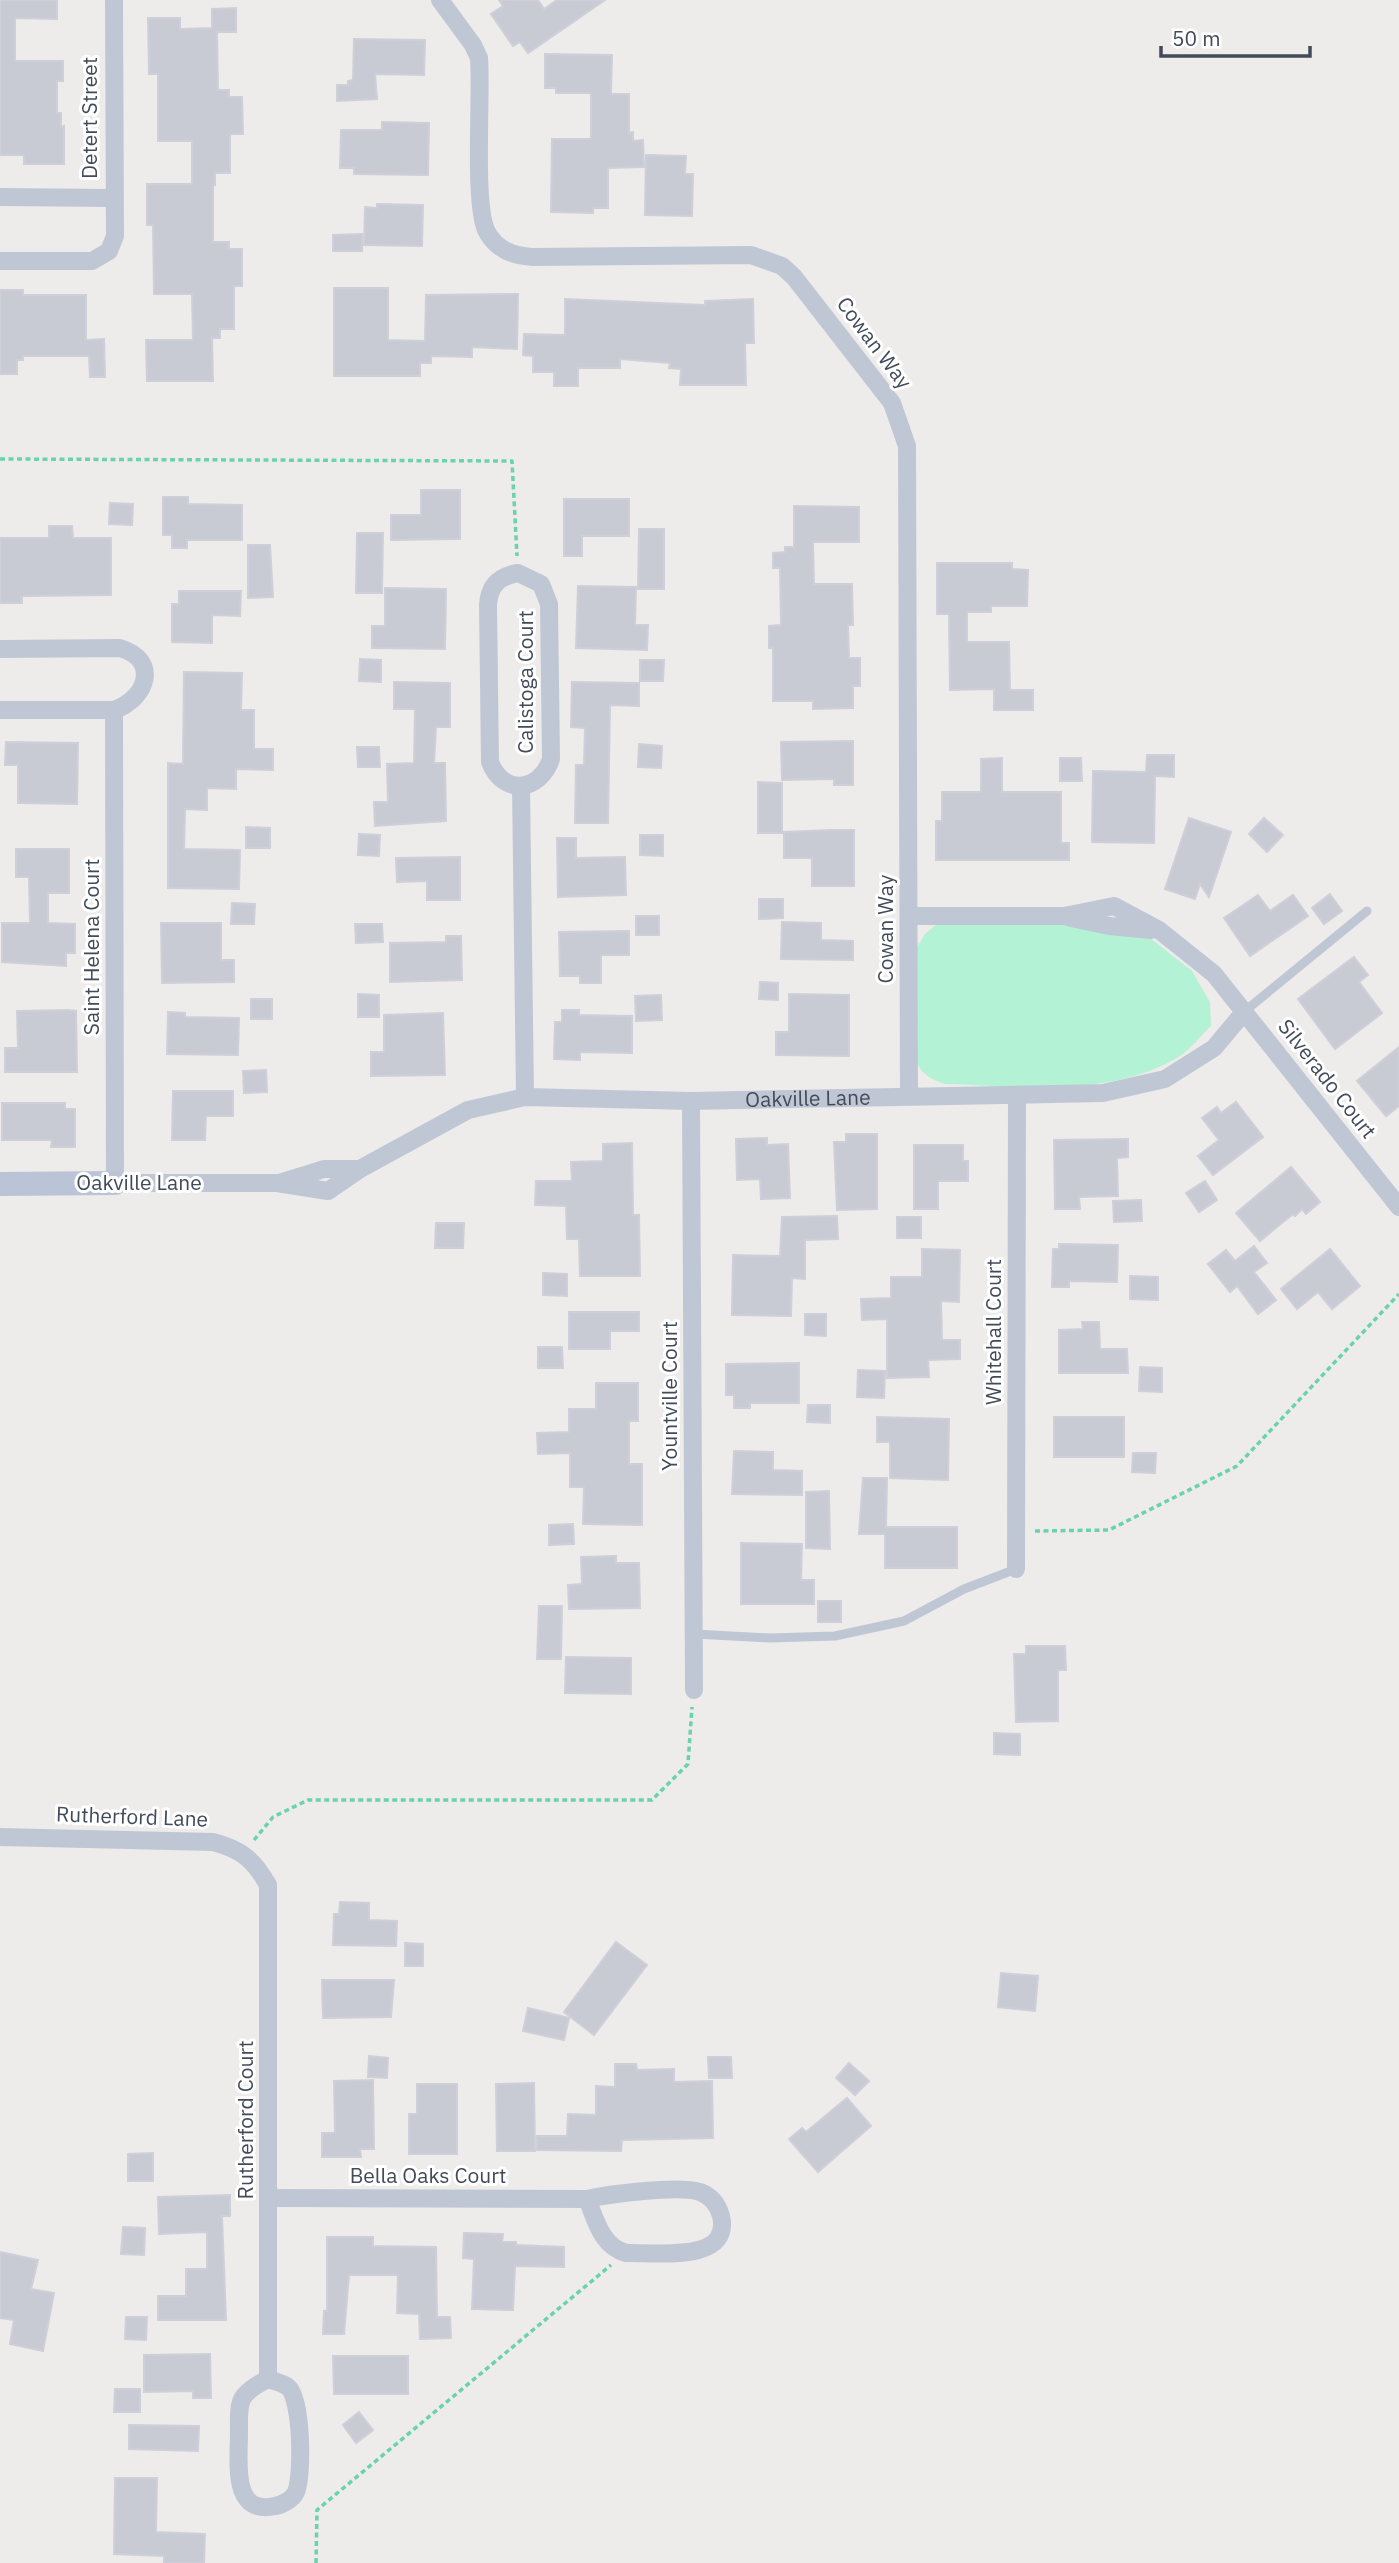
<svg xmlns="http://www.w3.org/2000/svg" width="1399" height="2563" font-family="'IBM Plex Sans',sans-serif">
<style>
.green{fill:#b3f2d5}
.building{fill:#c9cbd4;stroke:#cecfd8;stroke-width:2}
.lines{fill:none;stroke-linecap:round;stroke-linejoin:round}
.path{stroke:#69d2af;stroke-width:3.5;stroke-dasharray:5 3.5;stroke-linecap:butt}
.lane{stroke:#c0c7d4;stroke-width:9}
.street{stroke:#c0c7d4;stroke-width:18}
.secondary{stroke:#bbc4d7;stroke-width:24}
.labels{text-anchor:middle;stroke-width:6;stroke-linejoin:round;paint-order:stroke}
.street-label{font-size:21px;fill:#424b5a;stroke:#fff}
</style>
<rect width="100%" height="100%" fill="#eeebeb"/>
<path class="green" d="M938,923L1065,924L1149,937L1192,971L1210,1002L1211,1026C1201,1035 1191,1049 1180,1056C1112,1098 1021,1086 945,1084C925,1078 916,1068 912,1048L918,1042L914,952L925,934Z"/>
<g class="building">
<polygon points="0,0 57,0 57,19 15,18 15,61 63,61 63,81 57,81 57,113 61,113 61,127 64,126 64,164 24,164 24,155 0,155"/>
<polygon points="499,0 538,0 544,9 557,0 605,0 528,53 520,42 513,46 491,14 503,6"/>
<polygon points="236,8 236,32 217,32 218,90 229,90 229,97 242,97 243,134 230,134 230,173 215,173 215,185 213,185 213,242 229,242 229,249 242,249 242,286 234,286 234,329 220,329 220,338 212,338 213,381 147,381 146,340 193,340 192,294 154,294 153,225 147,225 147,184 192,184 192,141 158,141 158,74 149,74 148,18 180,18 180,29 212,28 212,9"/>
<polygon points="354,39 425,40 424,75 375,74 377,99 337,101 337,85 348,85 348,81 353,80"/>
<polygon points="545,54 612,55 611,94 629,94 629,133 633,132 633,141 643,140 644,167 608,168 608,208 593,208 593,213 551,212 552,139 591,139 591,93 556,93 556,88 545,88"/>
<polygon points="382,122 429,123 428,175 354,174 354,168 340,168 341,130 382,130"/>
<polygon points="646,155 686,156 685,174 693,174 692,216 645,215"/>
<polygon points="377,204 423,205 422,246 364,245 365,207 377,208"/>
<polygon points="362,234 362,251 333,251 333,235"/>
<polygon points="334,288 388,288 388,340 425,341 426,295 518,294 517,349 472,347 472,357 431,356 431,363 420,363 420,376 334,376"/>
<polygon points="0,290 23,290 23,295 86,295 86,340 104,339 105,377 90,377 89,356 23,356 23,360 17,360 17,374 0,374"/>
<polygon points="565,299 705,305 705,301 753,299 754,343 745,343 746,385 680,385 681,369 669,368 670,363 620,359 620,368 578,368 578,386 554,386 554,372 533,372 533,356 523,355 524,334 565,335"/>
<polygon points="421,490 460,490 460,539 391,540 391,515 421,515"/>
<polygon points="163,497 188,497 188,504 242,505 242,540 187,540 187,548 172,548 172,535 163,535"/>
<polygon points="564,499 629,499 629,536 582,536 582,556 564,556"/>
<polygon points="110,503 133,504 132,525 109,524"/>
<polygon points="794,506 859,507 859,542 813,542 814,584 852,584 853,625 848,625 849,658 860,658 860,686 853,686 853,708 813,709 813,701 773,701 773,648 769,648 769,626 781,625 780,568 773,568 773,553 785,552 785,547 794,547"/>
<polygon points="49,526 72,526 73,538 111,538 111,595 22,596 22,603 0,603 0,538 49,538"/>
<polygon points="639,529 664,529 664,589 638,589"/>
<polygon points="357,533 383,533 382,593 356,593"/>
<polygon points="248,545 270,545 273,597 248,598"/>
<polygon points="937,563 1012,563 1012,569 1028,570 1027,606 991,606 991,612 967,612 967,642 1009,642 1010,690 1033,690 1033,710 994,710 994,689 950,690 949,614 937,614"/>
<polygon points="578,586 636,587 635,625 648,625 647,650 576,648"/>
<polygon points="385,588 446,589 445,649 372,648 372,626 385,626"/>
<polygon points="179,591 241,591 240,616 212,615 212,643 172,642 172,604 179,604"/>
<polygon points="360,659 381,660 381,682 359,681"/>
<polygon points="640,660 664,660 663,681 640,681"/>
<polygon points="184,672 242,673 241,710 254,710 254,749 273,749 273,770 236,769 236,789 207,788 207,810 185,809 184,849 240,850 239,889 168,888 168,763 183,764"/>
<polygon points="394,682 450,683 450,727 436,727 434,763 445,763 446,821 375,826 374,802 388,802 387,764 414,763 415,709 394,709"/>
<polygon points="572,682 639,683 639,706 610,705 608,823 575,823 576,765 584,765 585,728 571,727"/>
<polygon points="853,741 853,785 834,785 834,779 782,780 781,742"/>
<polygon points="6,742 78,743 77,804 18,803 18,765 5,765"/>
<polygon points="639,744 662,746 661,768 638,767"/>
<polygon points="357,747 379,747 380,767 358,767"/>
<polygon points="1147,755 1174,755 1174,777 1155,776 1154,843 1092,842 1093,771 1146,772"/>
<polygon points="1002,758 1002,792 1061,792 1061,843 1069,843 1069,860 936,860 936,821 942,821 942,792 981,792 981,759"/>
<polygon points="1060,758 1081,758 1082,781 1060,781"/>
<polygon points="758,782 782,783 782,833 758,833"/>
<polygon points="1189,818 1231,832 1209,897 1200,884 1195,899 1165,889"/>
<polygon points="1264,818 1283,835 1267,852 1249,834"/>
<polygon points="246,827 270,828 270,848 246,848"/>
<polygon points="832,830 854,830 854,886 812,886 812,858 784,858 784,832"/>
<polygon points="359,834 380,835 379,856 358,855"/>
<polygon points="640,835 663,835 663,856 640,855"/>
<polygon points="557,838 576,838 576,858 625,857 626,895 558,897"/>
<polygon points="16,849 69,849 69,893 48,893 48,923 75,924 75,953 66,953 66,966 2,962 2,923 30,923 29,877 16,877"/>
<polygon points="460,857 460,900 427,900 427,881 397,882 396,858"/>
<polygon points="1330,894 1342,911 1324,924 1312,908"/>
<polygon points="1258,895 1270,911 1293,895 1308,916 1250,956 1224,918"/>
<polygon points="759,899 783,899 783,918 759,919"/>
<polygon points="232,903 255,904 254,924 231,924"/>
<rect x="636" y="916" width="23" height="19"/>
<polygon points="782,922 821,923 821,940 853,941 853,960 781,959"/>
<polygon points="161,923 221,923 221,960 234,960 234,982 162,983"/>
<polygon points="355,924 382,924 383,942 356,943"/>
<polygon points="629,931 629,955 601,955 601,983 580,983 580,976 560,976 559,932"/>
<polygon points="446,936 461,936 462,980 390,982 390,943 446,942"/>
<polygon points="1354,957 1368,975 1359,982 1382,1013 1335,1049 1298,999"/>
<polygon points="760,982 778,983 778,1000 759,999"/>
<polygon points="358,994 379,995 379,1017 358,1017"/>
<polygon points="789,994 849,995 849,1056 776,1055 776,1032 789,1032"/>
<polygon points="661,995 662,1020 636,1021 635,996"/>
<rect x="251" y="999" width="21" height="20"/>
<polygon points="67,1010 76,1011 77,1072 5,1072 5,1048 18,1048 17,1011"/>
<polygon points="562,1010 579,1010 579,1015 632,1016 632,1053 580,1052 580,1060 554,1059 555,1022 562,1022"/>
<polygon points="168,1012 185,1013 185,1017 239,1018 238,1055 167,1054"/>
<polygon points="443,1013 445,1075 371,1076 371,1052 384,1052 384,1015"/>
<polygon points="1399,1047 1399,1106 1386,1116 1357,1081"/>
<polygon points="266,1070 267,1092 244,1093 243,1071"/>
<polygon points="173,1091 233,1091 233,1116 206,1116 205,1140 172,1140"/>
<polygon points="1236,1102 1263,1137 1213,1175 1198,1156 1219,1140 1202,1118 1217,1107 1221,1113"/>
<polygon points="2,1103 65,1103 65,1109 75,1109 75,1147 51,1147 52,1140 2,1140"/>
<polygon points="846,1134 877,1134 877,1209 837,1210 834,1142 846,1142"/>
<polygon points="767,1138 767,1145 788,1144 790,1198 761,1199 760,1179 737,1180 736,1139"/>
<polygon points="1128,1139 1128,1157 1117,1158 1118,1196 1079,1197 1080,1209 1055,1209 1054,1140"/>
<polygon points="632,1143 633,1215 639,1215 640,1276 580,1276 579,1239 567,1239 566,1206 535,1205 536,1181 572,1181 571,1162 603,1161 603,1144"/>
<polygon points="914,1145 963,1145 963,1161 968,1161 968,1181 938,1181 938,1209 914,1209"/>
<polygon points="1291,1167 1320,1202 1306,1214 1302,1209 1295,1216 1293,1214 1260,1241 1236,1213"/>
<polygon points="1205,1181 1217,1200 1199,1212 1186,1193"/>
<polygon points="1141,1200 1142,1221 1114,1222 1113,1201"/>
<polygon points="837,1216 838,1239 805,1240 805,1279 792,1278 791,1316 732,1315 733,1255 780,1256 782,1217"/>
<rect x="897" y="1217" width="24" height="21"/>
<polygon points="436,1223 464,1223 463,1248 435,1248"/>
<polygon points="1059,1244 1118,1245 1117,1282 1069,1281 1069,1287 1052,1287 1053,1249 1059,1249"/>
<polygon points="1254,1246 1267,1263 1254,1272 1276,1300 1258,1314 1237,1286 1230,1292 1208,1264 1226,1250 1235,1261"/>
<polygon points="922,1249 960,1250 959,1302 941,1301 942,1340 960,1340 960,1359 928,1360 929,1377 887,1378 887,1319 862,1320 861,1299 891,1298 891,1277 922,1277"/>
<polygon points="1330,1249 1360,1286 1332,1309 1318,1292 1297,1309 1281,1289"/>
<polygon points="543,1273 567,1274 567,1296 543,1295"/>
<polygon points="1130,1276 1158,1277 1158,1300 1130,1299"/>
<polygon points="569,1312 639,1312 639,1331 610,1331 610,1349 569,1349"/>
<polygon points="805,1314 826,1314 826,1336 805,1335"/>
<polygon points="1082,1322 1099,1322 1100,1349 1127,1349 1128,1373 1059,1373 1059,1330 1083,1329"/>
<polygon points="538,1347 562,1347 563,1368 538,1368"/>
<polygon points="799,1363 799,1403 750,1403 750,1408 734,1408 734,1395 726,1395 726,1364"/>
<polygon points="1140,1367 1162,1368 1162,1392 1139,1391"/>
<polygon points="858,1370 885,1371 884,1398 857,1397"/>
<polygon points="596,1383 638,1383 638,1421 629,1421 629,1464 642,1464 642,1525 583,1524 584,1487 570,1487 570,1453 538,1454 537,1433 569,1432 569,1409 596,1409"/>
<polygon points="808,1405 830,1405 830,1423 807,1422"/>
<polygon points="877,1417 949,1419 948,1480 890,1478 890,1442 877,1442"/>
<rect x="1054" y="1417" width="70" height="40"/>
<polygon points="734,1451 773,1452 773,1470 802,1471 802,1495 732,1494"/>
<polygon points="1133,1453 1156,1453 1155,1473 1132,1472"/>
<polygon points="863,1478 887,1478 886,1527 957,1527 957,1568 885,1568 885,1534 859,1534"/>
<polygon points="829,1491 830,1549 806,1548 806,1492"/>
<polygon points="573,1524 574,1544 549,1545 549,1525"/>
<polygon points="741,1543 802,1544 801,1580 814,1580 814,1604 741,1604"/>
<polygon points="616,1556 616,1563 639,1563 640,1608 569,1609 568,1585 582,1584 581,1557"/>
<rect x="818" y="1601" width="23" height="21"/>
<polygon points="539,1606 562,1606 561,1659 537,1659"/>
<polygon points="1026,1646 1065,1646 1066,1670 1058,1670 1058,1721 1016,1722 1014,1654 1026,1654"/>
<polygon points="566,1657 631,1658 631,1694 565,1693"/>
<polygon points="994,1733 1020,1734 1020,1755 994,1754"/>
<polygon points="340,1902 369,1903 369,1920 397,1921 396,1946 333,1945 334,1914 339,1914"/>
<polygon points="616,1942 647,1965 594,2035 564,2012"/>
<polygon points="405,1943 423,1944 423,1966 405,1966"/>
<polygon points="1001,1973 1038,1976 1035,2011 998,2007"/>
<polygon points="322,1980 394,1980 391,2017 323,2018"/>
<polygon points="528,2008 569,2018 564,2040 523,2031"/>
<polygon points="369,2056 388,2058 387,2078 368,2077"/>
<polygon points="708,2057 731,2057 732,2078 709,2078"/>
<polygon points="849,2063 869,2081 855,2095 836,2078"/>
<polygon points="615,2064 636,2064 637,2070 674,2069 674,2082 712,2081 713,2138 622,2140 621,2151 537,2150 537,2136 567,2136 568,2114 596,2115 596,2086 615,2087"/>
<polygon points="373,2080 374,2149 360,2149 361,2157 322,2157 322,2133 335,2133 334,2081"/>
<polygon points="534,2083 535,2151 497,2151 496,2084"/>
<polygon points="417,2084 457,2084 457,2154 409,2154 409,2114 417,2114"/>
<polygon points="847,2098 871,2126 818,2172 789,2139 802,2128 806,2132"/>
<polygon points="153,2153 153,2181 128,2181 128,2154"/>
<polygon points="230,2195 230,2216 222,2216 226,2320 158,2320 158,2296 186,2296 186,2269 207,2269 207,2232 159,2234 158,2197"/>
<polygon points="123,2227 145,2228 144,2255 121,2254"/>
<polygon points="464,2233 503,2234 502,2242 516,2242 516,2245 564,2247 564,2267 515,2266 513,2310 472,2309 474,2259 463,2258"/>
<polygon points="327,2237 373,2237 373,2246 436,2247 437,2317 450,2317 451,2338 420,2339 419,2314 397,2313 398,2275 349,2275 344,2334 323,2334 324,2311 327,2311"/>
<polygon points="0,2252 38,2260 31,2289 54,2293 43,2351 10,2344 14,2320 0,2318"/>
<polygon points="126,2317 147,2317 146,2340 125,2339"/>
<polygon points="210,2354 211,2398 193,2398 193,2391 144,2392 144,2355"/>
<polygon points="333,2356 408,2356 408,2394 334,2394"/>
<polygon points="115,2389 140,2389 140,2412 114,2412"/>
<polygon points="359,2412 373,2430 356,2443 343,2425"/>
<polygon points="129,2425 199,2426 198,2451 129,2449"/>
<polygon points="115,2478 157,2478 156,2532 205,2534 204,2563 164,2563 164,2556 114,2554"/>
</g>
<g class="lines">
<g class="path">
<polyline points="0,459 512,461 517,556"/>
<polyline points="1035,1531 1109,1530 1237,1466 1399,1294"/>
<polyline points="254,1840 273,1817 308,1800 652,1800 688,1764 692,1707"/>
<polyline points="316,2563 317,2510 611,2265"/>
</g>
<g class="lane">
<polyline points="1245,1011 1367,911"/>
<polyline points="694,1634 770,1638 835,1636 904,1621 964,1589 1016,1569"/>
</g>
<g class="street">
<path d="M440,0L473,45L479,58C482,95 473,206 487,232C497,250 513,256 532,257L751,255L782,266L794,277L892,403L907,446L909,1095"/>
<polyline points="0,197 112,198"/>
<polyline points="0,261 92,261 109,251 115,236 114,0"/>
<path d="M518,573L541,584L549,604L551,759C540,792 503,796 490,762L488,605C489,585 500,576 518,573Z"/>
<path d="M0,649L120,648C160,660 147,699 114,710H0"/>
<path id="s1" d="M114,710L115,1183H277L328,1191L360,1169L468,1110L525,1097L691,1101L1103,1093L1165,1079L1214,1048L1245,1011"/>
<polyline points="521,787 525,1097"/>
<polyline points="909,916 1064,916 1114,906 1159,930 1214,974 1399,1207"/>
<polyline points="1071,918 1109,926 1151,930"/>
<polyline points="691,1101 694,1690"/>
<polyline points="282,1182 324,1169 360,1169"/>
<polyline points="1016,1569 1017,1095"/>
<path d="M0,1837L213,1842C241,1849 254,1860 268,1885V2379"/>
<path d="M269,2198L587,2199C610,2194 679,2185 700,2192C711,2196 718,2205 721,2216C732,2264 654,2252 626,2253C601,2246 596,2220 587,2199"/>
<path d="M268,2379C273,2381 283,2383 288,2387C302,2399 303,2475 296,2492C293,2499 282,2505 275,2506C231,2516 239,2461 239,2434C239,2402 236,2395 268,2379Z"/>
</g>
<polyline class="secondary" points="0,1184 115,1183"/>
</g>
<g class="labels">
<g class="street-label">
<text transform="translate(90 118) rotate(-90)" y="7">Detert Street</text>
<text transform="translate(874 343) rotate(53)" y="7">Cowan Way</text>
<text transform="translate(526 682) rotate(-90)" y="7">Calistoga Court</text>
<text transform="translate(886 929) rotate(-90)" y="7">Cowan Way</text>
<text transform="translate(92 947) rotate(-90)" y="7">Saint Helena Court</text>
<text transform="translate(1327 1079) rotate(52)" y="7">Silverado Court</text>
<text dy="7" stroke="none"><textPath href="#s1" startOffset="1190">Oakville Lane</textPath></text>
<text x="139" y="1190">Oakville Lane</text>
<text transform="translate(994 1332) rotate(-90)" y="7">Whitehall Court</text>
<text transform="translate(670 1396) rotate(-90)" y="7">Yountville Court</text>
<text transform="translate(132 1817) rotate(2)" y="7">Rutherford Lane</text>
<text transform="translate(246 2120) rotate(-90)" y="7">Rutherford Court</text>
<text x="428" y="2183">Bella Oaks Court</text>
</g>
</g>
<path d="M1161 46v10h149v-10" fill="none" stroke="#424b5a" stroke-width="3.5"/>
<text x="1172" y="46" font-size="21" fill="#424b5a" stroke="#ffffff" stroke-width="5" paint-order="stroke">50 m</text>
</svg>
